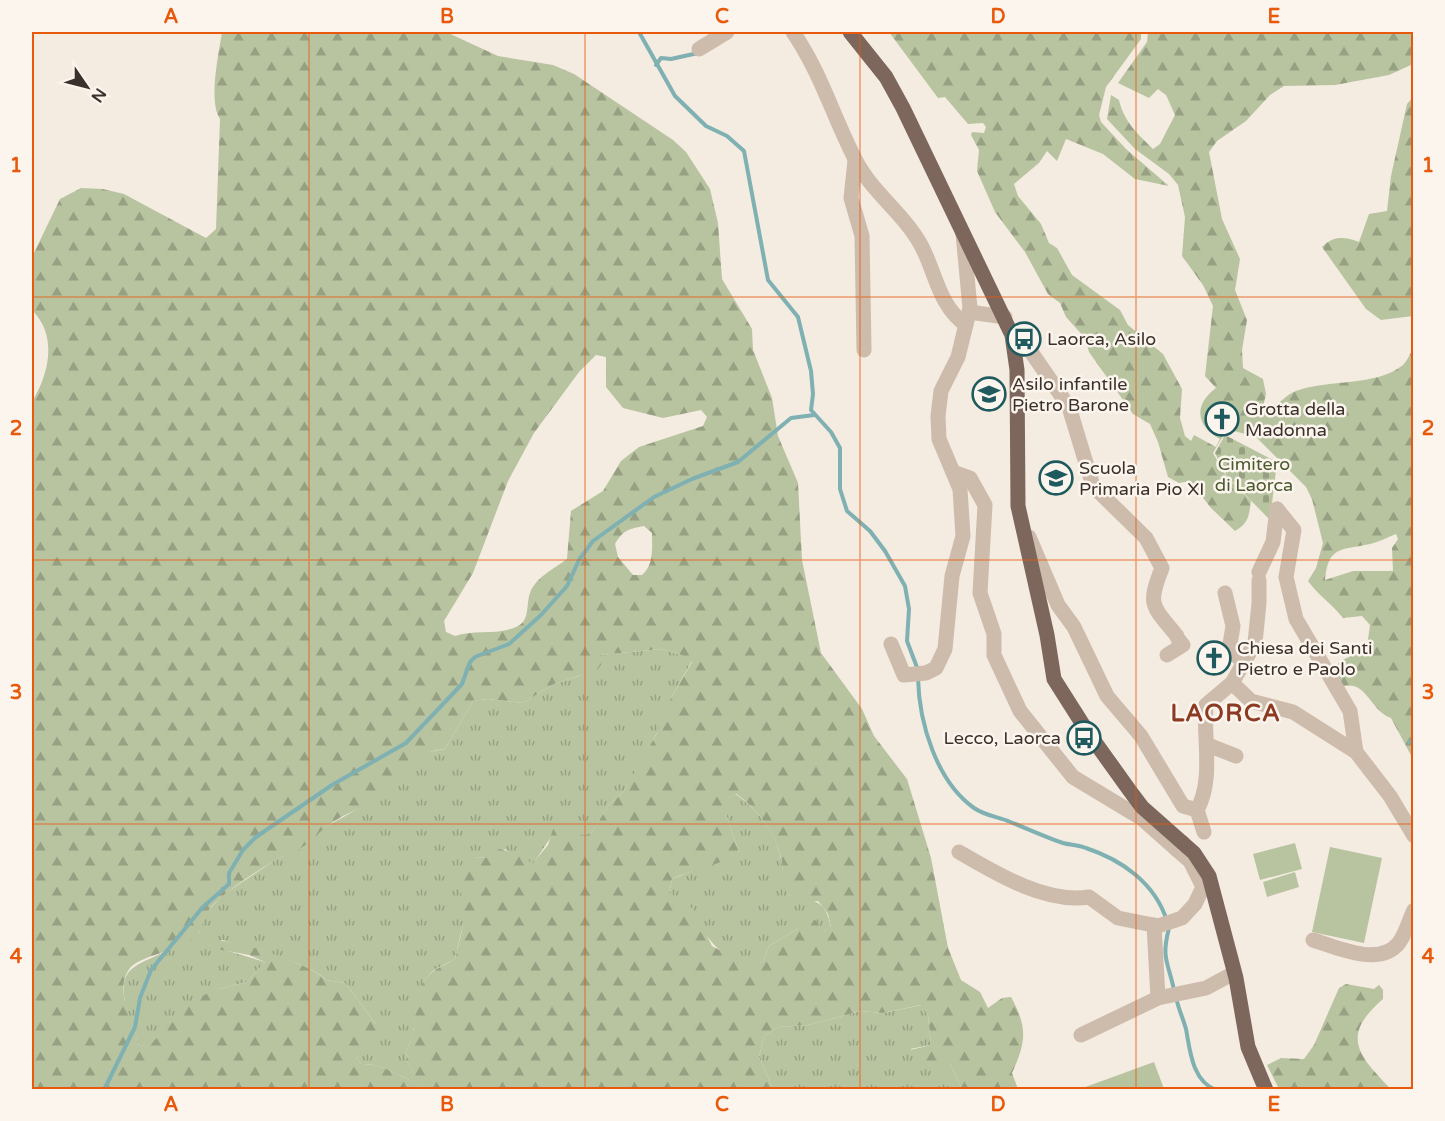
<svg xmlns="http://www.w3.org/2000/svg" width="1445" height="1121" font-family="'Varela Round',sans-serif">
<style>
.grass{fill:url(#grass-tufts)}
.forest{fill:url(#forest-firs);fill-rule:evenodd}
.cemetery{fill:url(#cemetery-stones)}
.park{fill:#b8c4a0}
.lines{fill:none;stroke-linecap:round;stroke-linejoin:round}
.stream{stroke:#7fb0b2;stroke-width:4}
.minor{stroke:#cdbbac;stroke-width:15}
.major{stroke:#7d675c;stroke-width:15}
.grid{fill:none;stroke:#e8590c;stroke-width:1.5;stroke-opacity:0.55}
.labels{text-anchor:middle;stroke-width:5;stroke-linejoin:round;paint-order:stroke}
.poi-label{font-size:18px;fill:#3b302b;stroke:#fbf5ee;text-anchor:start}
.park-label{font-size:18px;fill:#4a5a2e;stroke:#fbf5ee}
.district-label{font-size:24px;font-weight:bold;letter-spacing:1.5px;fill:#8c3b22;stroke:#fbf5ee}
.neatline{fill:none;stroke:#e8590c;stroke-width:2}
.grid-label{font-size:20px;text-anchor:middle;font-weight:bold;fill:#e8590c}
</style>
<defs>
<pattern id="grass-tufts" width="24" height="20" patternUnits="userSpaceOnUse" patternTransform="scale(1.5)"><rect width="24" height="20" fill="#b8c4a0"/><path d="M3 7l-1-3M5 7V3M7 7l1-3M15 17l-1-3M17 17v-4M19 17l1-3" fill="none" stroke="#97a083"/></pattern>
<pattern id="forest-firs" width="22" height="20" patternUnits="userSpaceOnUse" patternTransform="scale(1.5)"><rect width="22" height="20" fill="#b8c4a0"/><path d="M5 1l3.5 6h-7zM16 11l3.5 6h-7z" fill="#97a083"/></pattern>
<pattern id="cemetery-stones" width="16" height="16" patternUnits="userSpaceOnUse" patternTransform="scale(1.5)"><rect width="16" height="16" fill="#b8c4a0"/><path d="M2 7V4a2 2 0 0 1 4 0v3zM10 15v-3a2 2 0 0 1 4 0v3z" fill="#97a083"/></pattern>
</defs>
<rect width="100%" height="100%" fill="#f4ebe1"/>
<g class="grass">
<path d="M661,649L681,655L692,661L671,698L665,717L635,775L624,791L608,806L592,832L586,836L551,837L533,864L517,858L505,849L489,857L474,858L464,898L465,916L455,959C447,964 432,969 427,977C411,998 420,1029 406,1051L407,1061L421,1085C400,1077 383,1063 361,1064L356,1058L376,1024L345,983L326,980C312,964 245,946 222,940L215,947L265,962L247,982L218,989L151,1045L139,1046C137,1032 129,1021 126,1007C118,971 131,967 158,955C172,949 186,940 199,933L205,914L223,895L275,860L302,848L320,830L372,801L405,767L423,753L445,749L473,701L488,699L523,703L554,684L582,675L599,655Z"/>
<path d="M735,794C758,808 779,837 782,865C784,880 780,882 790,896C815,900 826,900 831,928L824,931L799,928L769,946L763,961C758,962 750,965 744,964C712,957 695,912 669,893L672,879L739,852L726,814V799Z"/>
<polygon points="922,1005 928,1015 931,1045 910,1049 950,1064 962,1089 773,1089 759,1057 764,1036 778,1027 808,1025 861,1011 883,1013"/>
</g>
<g class="forest">
<path d="M222,32H446L498,56L553,65L574,74L673,140L686,152L710,189L718,223L722,279L752,329L753,350L772,398L778,436L798,483L802,560L821,653L862,709L874,736L907,779L931,858L948,948L961,980L980,992L988,1008L1002,998L1011,997C1028,1028 1026,1042 1012,1073L1018,1089H962L950,1064H917L910,1050L931,1045L928,1015L921,1005L883,1013L861,1011L808,1025L778,1027L764,1036L759,1057L773,1089H32V402C49,374 58,336 32,310V257L60,199L81,188L103,189L124,194L206,238L216,229L220,119C208,101 219,53 222,32ZM596,355L606,357V387L623,408L663,418L701,410L707,417L703,426L639,447L621,461L603,491L571,511L567,559C554,569 536,577 530,593C526,604 530,620 518,626C499,636 474,629 455,636L446,632L444,621L473,573L508,481L534,433L579,372ZM644,526L652,533C652,550 654,564 642,575H633L618,557L615,544C623,530 629,529 644,526ZM661,649L681,655L692,662L671,698L656,735L624,791L608,806L592,832L586,835L573,834L566,823H555L548,845L533,863C521,859 509,849 497,849L489,857L474,858L466,867L459,887C469,911 461,935 455,959C447,964 432,970 427,977C410,998 420,1029 406,1051L407,1061L420,1084C399,1077 384,1063 361,1064L356,1058L365,1045L379,1038L376,1024L345,983L326,980C314,966 244,942 223,941C219,940 214,942 209,943L211,948L249,955L265,962L247,982L218,989L195,999L151,1044L139,1046C136,1022 112,993 130,968C140,955 186,950 198,934C205,925 201,916 215,903C232,887 254,873 274,861C283,855 295,854 303,847C315,837 324,827 338,819C349,812 364,808 374,800C400,779 409,752 445,749L473,701L488,699L523,703L554,684L597,670L601,665L600,655ZM736,794C758,808 777,836 782,862C783,870 780,879 783,886C789,901 804,903 818,901L828,914L831,927L824,931L815,920L803,916L799,928L769,946L763,961L745,964L712,946L692,908L669,893L672,879C692,869 724,865 739,852L726,814V799Z"/>
<path d="M889,32H1141V39L1106,87L1099,115L1101,122L1126,149L1169,186L1135,179L1103,154L1066,139L1057,161L1047,151L1039,163L1014,184L1018,196L1041,224L1049,243L1057,248L1072,275L1120,310L1128,325L1163,354L1182,389L1180,418L1185,436L1191,441L1194,435L1216,447L1220,439C1196,426 1193,405 1216,388L1205,376L1213,306L1203,285L1182,256L1185,217L1178,185L1169,174L1135,149L1107,119L1111,95L1119,100C1124,122 1138,134 1153,149L1160,144L1175,115L1166,95L1158,89L1149,98L1118,83L1147,42L1148,32H1413V64L1389,75L1335,85L1284,86L1270,95L1246,121L1217,141L1209,152L1222,219L1240,259L1235,290L1247,320L1242,350L1243,368L1263,379L1266,394L1263,407L1273,408C1280,402 1288,394 1296,391C1328,379 1376,387 1403,365C1407,361 1410,354 1413,349V759L1391,718C1368,709 1367,678 1340,687L1331,671C1346,653 1353,659 1367,647L1370,625L1362,616L1343,618C1332,604 1318,595 1308,581L1316,568L1323,543L1312,499L1306,487L1256,437L1227,429L1213,453L1226,476L1251,501C1249,515 1249,523 1235,531L1211,508L1190,481L1179,483L1168,477L1158,442L1150,424L1133,414L1089,352L1085,338L1066,317L1060,303L1048,294L1025,252L995,212L977,171L979,150L971,135L972,132L984,133L986,127L983,123L968,124L945,97L938,98ZM1396,534L1398,539L1392,548L1393,571H1353L1325,580C1328,546 1341,550 1370,544C1379,542 1388,537 1396,534Z"/>
<path d="M1413,97V316L1381,320L1366,309L1322,247C1334,235 1345,237 1359,242L1369,214L1387,211L1391,176L1407,104Z"/>
<path d="M1346,984L1374,989L1379,985L1383,990V999C1340,1036 1358,1055 1391,1089H1279L1267,1065L1281,1058L1304,1059L1314,1045L1339,988Z"/>
</g>
<polygon class="cemetery" points="1225,435 1277,462 1270,520 1226,475 1215,453"/>
<g class="park">
<polygon points="1295,843 1302,869 1260,880 1253,854"/>
<polygon points="1330,847 1382,858 1364,943 1312,932"/>
<polygon points="1295,872 1299,887 1267,897 1263,882"/>
<polygon points="1154,1062 1164,1089 1080,1089"/>
</g>
<g class="lines">
<g class="stream">
<polyline points="639,32 675,96 706,126 727,136 744,151 768,280 798,317 811,371 813,394 811,410 831,432 840,448 840,489 847,511 870,531 885,551 905,586 909,609 907,641 918,670"/>
<polyline points="656,65 661,58 671,59 698,53"/>
<path d="M918,678C919,722 936,781 974,808C984,815 997,817 1008,821C1026,828 1045,837 1063,843C1070,845 1078,845 1086,848C1122,860 1155,883 1167,921"/>
<polyline points="1409,742 1414,739"/>
<path d="M1169,928C1161,959 1168,961 1174,990"/>
<path d="M1176,997C1178,1008 1183,1018 1186,1029C1190,1050 1192,1081 1216,1090"/>
<polyline points="104,1090 135,1027 140,998 151,970 202,908 229,884 229,873 243,850 256,837 332,785 406,743 462,684 470,662 475,657 509,644 541,615 567,586 579,560 593,541 654,497 692,479 738,462 791,418 814,415"/>
</g>
<g class="minor">
<path d="M793,32C822,75 832,114 855,159C871,192 905,214 922,247C936,274 939,306 966,325"/>
<polyline points="699,49 727,32"/>
<polyline points="855,161 851,198 862,236 864,350"/>
<polyline points="969,312 1005,317"/>
<path d="M1014,343L1027,346L1069,407L1093,486L1146,538L1162,568C1147,606 1152,605 1177,636"/>
<polyline points="953,472 970,478 985,505 980,593 994,634 994,655 1020,711 1073,777 1141,818 1176,849"/>
<polyline points="1277,509 1294,530 1286,577 1296,619 1350,711 1356,752"/>
<polyline points="1029,537 1058,605 1074,627 1107,696 1141,736 1183,806 1197,810"/>
<polyline points="1259,572 1273,542 1277,509"/>
<polyline points="1225,593 1233,626 1229,650 1243,661"/>
<polyline points="891,644 904,675 926,673 936,668 945,649 952,576 963,536 960,489 939,439 938,416 941,391 958,357 970,308 963,234"/>
<polyline points="1167,655 1183,645 1178,639"/>
<polyline points="1232,683 1251,701 1293,712 1356,752 1390,796 1414,836"/>
<polyline points="1208,745 1236,756"/>
<path d="M1204,832L1197,810C1214,780 1203,738 1206,705L1232,683L1255,643L1259,603V580"/>
<path d="M959,852C995,873 1046,904 1089,897L1118,918L1158,926L1182,918L1195,904L1203,887L1190,861L1176,849L1182,842"/>
<polyline points="1154,925 1158,998"/>
<path d="M1313,940C1336,947 1378,967 1398,944C1405,936 1409,920 1414,910"/>
<polyline points="1081,1035 1158,998 1206,988 1234,973"/>
</g>
<polyline class="major" points="850,32 886,77 903,108 1012,335 1017,370 1018,506 1047,635 1054,679 1087,731 1130,791 1142,807 1194,853 1209,876 1236,978 1248,1047 1266,1090"/>
</g>
<path class="grid" d="M309,32V1090M585,32V1090M860,32V1090M1136,32V1090M32,297H1414M32,560H1414M32,824H1414"/>
<defs>
<g id="bus-ring" transform="scale(1.725)"><circle r="9.5" fill="#fbf5ee" stroke="#1f5a5e" stroke-width="1.5"/><path d="M-5-6H5V4H4V6H2V4H-2V6H-4V4H-5ZM-3.5-4V0h7V-4ZM-3.5 1.2v1.5H-2V1.2ZM2 1.2v1.5H3.5V1.2Z" fill="#1f5a5e"/></g>
<g id="school-ring" transform="scale(1.725)"><circle r="9.5" fill="#fbf5ee" stroke="#1f5a5e" stroke-width="1.5"/><path d="M0-5L7-2L0 1L-7-2ZM-4 1L0 2.5L4 1V4Q0 6-4 4Z" fill="#1f5a5e"/></g>
<g id="church-ring" transform="scale(1.725)"><circle r="9.5" fill="#fbf5ee" stroke="#1f5a5e" stroke-width="1.5"/><path d="M-1.2-6h2.4v3.5h3.3v2.4h-3.3V6h-2.4V-.1h-3.3v-2.4h3.3Z" fill="#1f5a5e"/></g>
</defs>
<g fill-rule="evenodd">
<use href="#bus-ring" x="1024" y="339"/>
<use href="#school-ring" x="989" y="394"/>
<use href="#church-ring" x="1222" y="419"/>
<use href="#school-ring" x="1056" y="478"/>
<use href="#church-ring" x="1214" y="658"/>
<use href="#bus-ring" x="1084" y="738"/>
</g>
<g class="labels">
<g class="poi-label">
<text x="1047" y="345">Laorca, Asilo</text>
<text x="1012" y="390">Asilo infantile<tspan x="1012" dy="21">Pietro Barone</tspan></text>
<text x="1245" y="415">Grotta della<tspan x="1245" dy="21">Madonna</tspan></text>
<text x="1079" y="474">Scuola<tspan x="1079" dy="21">Primaria Pio XI</tspan></text>
<text x="1237" y="654">Chiesa dei Santi<tspan x="1237" dy="21">Pietro e Paolo</tspan></text>
<text x="1061" y="744" text-anchor="end">Lecco, Laorca</text>
</g>
<g class="park-label">
<text x="1254" y="470">Cimitero<tspan x="1254" dy="21">di Laorca</tspan></text>
</g>
<g class="district-label">
<text x="1226" y="721">LAORCA</text>
</g>
</g>
<rect width="1445" height="1121" fill="none" stroke="#fbf5ee" stroke-width="66"/>
<g transform="translate(87 87) rotate(125)" stroke="#fbf5ee" stroke-width="4.5" paint-order="stroke">
<path d="M0-4.5L10 22L0 15L-10 22Z" fill="#3b302b"/>
<text y="-9" font-size="16" font-weight="bold" text-anchor="middle" fill="#3b302b">N</text>
</g>
<rect x="33" y="33" width="1379" height="1055" class="neatline"/>
<g class="grid-label">
<text x="171" y="23">A</text>
<text x="447" y="23">B</text>
<text x="722" y="23">C</text>
<text x="998" y="23">D</text>
<text x="1274" y="23">E</text>
<text x="16" y="172">1</text>
<text x="1428" y="172">1</text>
<text x="16" y="435">2</text>
<text x="1428" y="435">2</text>
<text x="16" y="699">3</text>
<text x="1428" y="699">3</text>
<text x="16" y="963">4</text>
<text x="1428" y="963">4</text>
<text x="171" y="1111">A</text>
<text x="447" y="1111">B</text>
<text x="722" y="1111">C</text>
<text x="998" y="1111">D</text>
<text x="1274" y="1111">E</text>
</g>
</svg>
